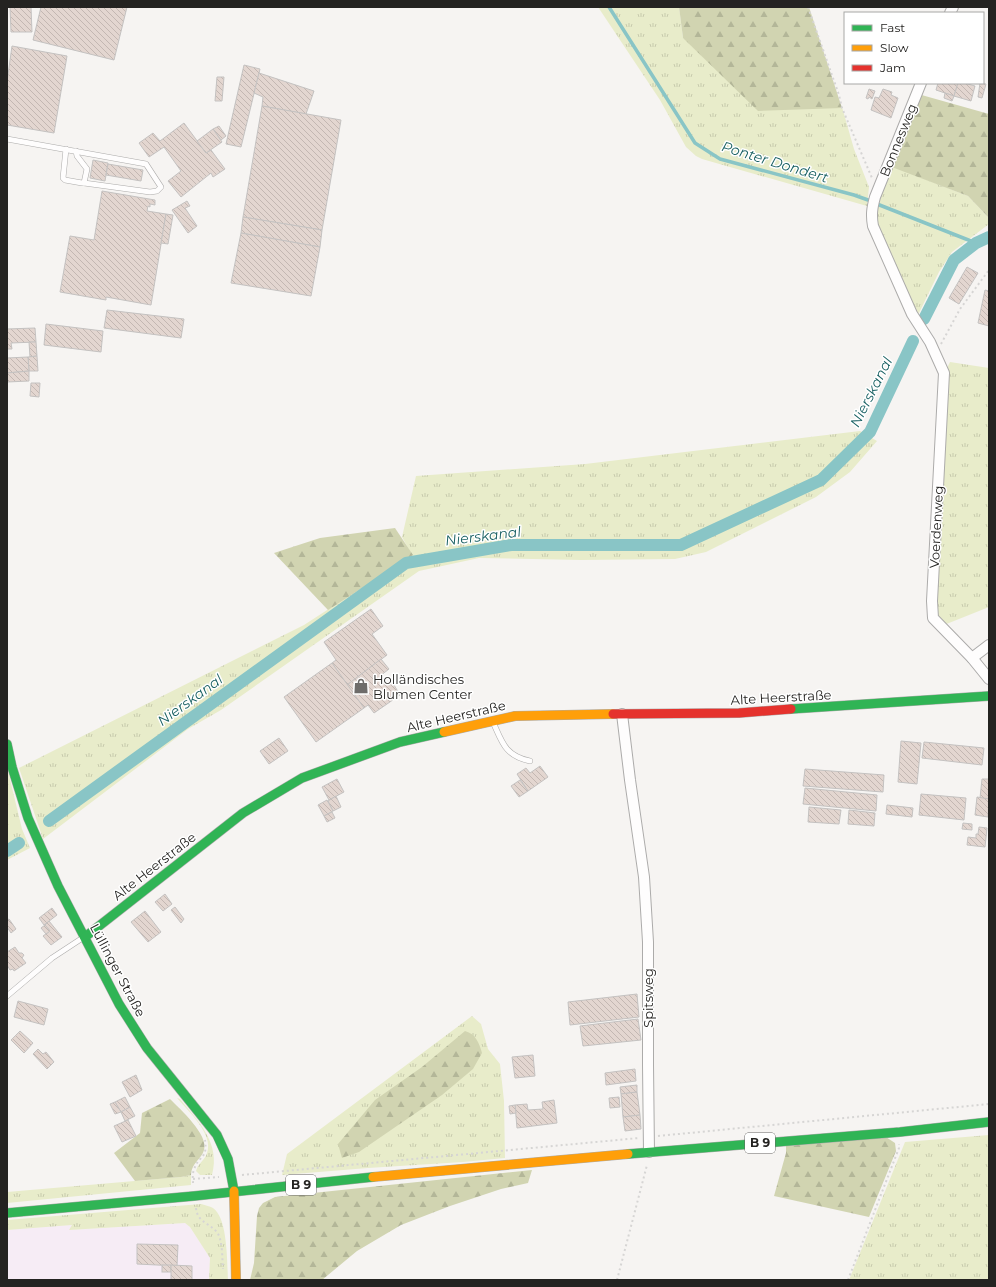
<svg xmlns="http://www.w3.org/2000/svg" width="996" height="1287" font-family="Montserrat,sans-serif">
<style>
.commercial{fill:#f6ecf5}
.grass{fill:url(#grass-tufts)}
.forest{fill:url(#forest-firs)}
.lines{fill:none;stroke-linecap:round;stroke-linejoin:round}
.stream{stroke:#89c5c6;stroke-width:3.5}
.canal{stroke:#89c5c6;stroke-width:12}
.building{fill:url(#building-back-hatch);stroke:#c4c2c1}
.lane-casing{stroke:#acabaa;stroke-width:6}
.street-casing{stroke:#acabaa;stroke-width:12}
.fast-casing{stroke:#acabaa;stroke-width:10}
.slow-casing{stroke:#acabaa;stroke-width:10}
.jam-casing{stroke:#acabaa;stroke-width:10}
.path{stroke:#d6d5d4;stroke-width:2;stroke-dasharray:2 3;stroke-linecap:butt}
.lane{stroke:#fefdfd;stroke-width:5}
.street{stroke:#fefdfd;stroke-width:10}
.fast{stroke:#30b455;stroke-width:9}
.slow{stroke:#ff9f0a;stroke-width:9}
.jam{stroke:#e5322d;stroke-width:9}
.labels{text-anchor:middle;stroke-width:3;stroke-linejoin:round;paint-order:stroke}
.shield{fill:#fff;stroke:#666564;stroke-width:1}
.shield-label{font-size:12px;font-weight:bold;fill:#242321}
.street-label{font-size:13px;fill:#242321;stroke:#fff}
.poi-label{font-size:13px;fill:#242321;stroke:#fff;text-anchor:start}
.water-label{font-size:14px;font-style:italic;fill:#196163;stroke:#fff}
</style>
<defs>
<pattern id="grass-tufts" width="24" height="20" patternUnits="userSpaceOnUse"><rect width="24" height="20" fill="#e8ecca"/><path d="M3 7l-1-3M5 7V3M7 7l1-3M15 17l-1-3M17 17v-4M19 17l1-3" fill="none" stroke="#c7caad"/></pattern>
<pattern id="forest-firs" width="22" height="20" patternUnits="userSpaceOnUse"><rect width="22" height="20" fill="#d1d4b1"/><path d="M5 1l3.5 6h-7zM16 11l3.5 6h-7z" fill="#b3b698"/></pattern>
<pattern id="building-back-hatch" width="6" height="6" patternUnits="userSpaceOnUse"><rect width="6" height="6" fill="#e3d6d0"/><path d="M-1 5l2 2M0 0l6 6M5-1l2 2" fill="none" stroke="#c3b7b2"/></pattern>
</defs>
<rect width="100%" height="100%" fill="#f6f4f2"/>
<polygon class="commercial" points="185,1223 190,1227 210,1258 209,1280 7,1280 7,1230 72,1225 70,1230"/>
<g class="grass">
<polygon points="598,7 679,7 683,38 842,107 854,149 869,187 867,206 702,159 696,156 686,147 660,100"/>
<polygon points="889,165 968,196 989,218 989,224 952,252 939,272 917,317 871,215"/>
<polygon points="950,362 989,368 989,607 944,625 935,616 947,377 948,366"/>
<polygon points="860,431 877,441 850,472 816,497 706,552 675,559 581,560 479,558 419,571 221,710 188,729 43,839 19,768 304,625 412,555 402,537 416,476 585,464"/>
<polygon points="7,767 22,829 30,848 7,860"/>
<polygon points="472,1016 481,1024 488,1049 500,1064 504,1101 505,1158 463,1162 368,1168 282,1175 287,1154"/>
<path d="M177,1098L180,1099C198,1121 221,1143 212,1175H200L196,1171C198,1163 205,1160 207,1153C214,1134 188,1111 177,1098Z"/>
<polygon points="989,1135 989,1280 849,1280 905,1142"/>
<polygon points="191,1175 191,1185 7,1203 7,1192 181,1177"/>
<path d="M201,1204C204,1205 210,1206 213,1208C228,1218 227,1263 228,1280H209L210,1258L190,1227L185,1223L69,1230L72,1225L7,1230V1220Z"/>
</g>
<g class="forest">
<polygon points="679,7 809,7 842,108 758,111 683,38"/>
<polygon points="918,94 989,114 989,218 968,196 889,166"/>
<polygon points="395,528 413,555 328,610 274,553 320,538"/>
<path d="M465,1031C476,1034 479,1043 482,1053L473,1069L442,1095L359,1152L342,1158L338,1144L375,1100L422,1067Z"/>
<path d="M170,1099C180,1109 209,1135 204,1150C201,1160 192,1162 191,1175L181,1177L135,1181L114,1153L140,1133L142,1113Z"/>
<polygon points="886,1137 895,1143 896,1151 869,1217 774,1196 786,1153 786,1146"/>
<polygon points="532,1170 528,1183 501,1189 450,1206 401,1225 357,1251 322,1280 250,1280 254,1263 257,1216 259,1208 263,1203 275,1197"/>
</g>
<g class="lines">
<g class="stream">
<polyline points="609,7 695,143 720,159 854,195 868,200"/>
<polyline points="877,204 976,243"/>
</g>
<g class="canal">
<polyline points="924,319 954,260 976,243 989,237"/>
<polyline points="49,821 406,563 511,545 681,545 821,480 870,432 913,341"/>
<polyline points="7,851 19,843"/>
</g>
</g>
<g class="building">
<polygon points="10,7 31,7 32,32 11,32"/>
<polygon points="41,7 127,7 114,60 33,40"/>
<polygon points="12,46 67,56 54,133 7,125 7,82"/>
<polygon points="244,65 260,69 241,147 226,144"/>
<polygon points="259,73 314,91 306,114 262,106 263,97 254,93"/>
<polygon points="217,77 224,77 222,101 215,101"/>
<polygon points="938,83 958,83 954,96 936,90"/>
<polygon points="958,83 964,83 975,86 971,101 954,96"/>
<polygon points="980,83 986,84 982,98 978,97"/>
<polygon points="869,89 875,91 872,99 869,97 868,99 866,98"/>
<polygon points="883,89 892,92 891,95 898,98 891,118 871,110 875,97 879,98"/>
<polygon points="945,93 954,96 952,101 944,98"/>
<polygon points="262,106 341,120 322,230 243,217"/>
<polygon points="184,123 206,153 211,150 225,169 213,177 211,173 181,197 168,181 181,171 164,147 149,157 139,143 153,133 160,141"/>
<polygon points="219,126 226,136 221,140 213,129"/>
<polygon points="213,129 222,142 206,153 197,141"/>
<polygon points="93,160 108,163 105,181 90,178"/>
<polygon points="108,164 143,170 141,181 106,175"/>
<polygon points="102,191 155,200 155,205 150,204 150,207 148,206 147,211 166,214 151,305 106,297 106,300 60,292 70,236 94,240"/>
<polygon points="187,201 190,206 185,208 197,226 188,233 172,210"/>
<polygon points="166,214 173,215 168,244 161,243"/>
<polygon points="243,217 322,230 320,247 241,233"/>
<polygon points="241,233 320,247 311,296 231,283"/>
<polygon points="967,267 978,273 959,304 949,298"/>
<polygon points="985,290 989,291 989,326 978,323"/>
<polygon points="107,310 184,319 181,338 104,328"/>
<polygon points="46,324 103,331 101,352 44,345"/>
<polygon points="35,328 36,342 11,343 12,349 7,349 7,329"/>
<polygon points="29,342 36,342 37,356 30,357"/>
<polygon points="37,356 38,371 29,371 28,357"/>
<polygon points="28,357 29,371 7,373 7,358"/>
<polygon points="29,371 29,381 7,382 7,373"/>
<polygon points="31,383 40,383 39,397 30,396"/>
<polygon points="371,609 383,626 372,634 387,655 347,685 332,663 336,660 324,642"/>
<polygon points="381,659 389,669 380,676 386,684 391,680 400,695 374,713 368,705 364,708 347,685"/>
<polygon points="332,663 364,708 316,742 284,697"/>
<polygon points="279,738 288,751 269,764 260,751"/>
<polygon points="901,741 921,743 917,784 898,782"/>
<polygon points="924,742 984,748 982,765 922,758"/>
<polygon points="540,766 548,777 528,791 517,774 526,768 530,773"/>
<polygon points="805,769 884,775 883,792 803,786"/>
<polygon points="337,779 344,792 329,800 322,787"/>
<polygon points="982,779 989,779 989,799 980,798"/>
<polygon points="520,780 528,791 519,797 511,786"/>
<polygon points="805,788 877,795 876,811 803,804"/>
<polygon points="921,794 966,798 964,820 919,815"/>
<polygon points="336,796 341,807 333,811 328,801"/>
<polygon points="977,797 989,799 988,817 975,815"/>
<polygon points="327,800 333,811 324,816 318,805"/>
<polygon points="887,805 913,808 912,817 886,814"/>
<polygon points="809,807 841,810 839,824 808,822"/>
<polygon points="849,810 875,813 874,826 848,824"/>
<polygon points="332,812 335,818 327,822 324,816"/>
<polygon points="963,823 972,824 972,830 962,829"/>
<polygon points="979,827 987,828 985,847 967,845 968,837 976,838 976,834 978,834"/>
<polygon points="165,894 172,904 163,911 155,902"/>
<polygon points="175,907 184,919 181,923 171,910"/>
<polygon points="52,908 57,915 44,925 39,918"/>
<polygon points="145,911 161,932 148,942 131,922"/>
<polygon points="9,919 16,929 11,933 7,927 7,920"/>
<polygon points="49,921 62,937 51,945 43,936 50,931 45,925"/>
<polygon points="45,925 50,931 46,934 41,928"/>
<polygon points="15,947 19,953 22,953 24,955 22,958 26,963 14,971 13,969 10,970 7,965 7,952"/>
<polygon points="637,994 639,1017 570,1025 568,1002"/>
<polygon points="18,1001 48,1009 44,1025 14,1017"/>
<polygon points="638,1019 641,1040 583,1046 580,1026"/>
<polygon points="20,1031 33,1043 24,1053 11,1040"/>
<polygon points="38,1049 43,1054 46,1052 54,1062 47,1069 33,1054"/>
<polygon points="533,1055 535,1076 515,1078 512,1057"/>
<polygon points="635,1069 636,1081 606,1085 605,1073"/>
<polygon points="136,1075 142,1090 130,1097 122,1082"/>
<polygon points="637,1085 637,1092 621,1094 620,1087"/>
<polygon points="637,1092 640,1115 623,1117 621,1094"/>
<polygon points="125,1097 130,1107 121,1112 115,1102"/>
<polygon points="619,1097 620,1107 610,1108 609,1098"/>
<polygon points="554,1100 557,1123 517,1128 515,1105 527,1104 528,1110 543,1109 542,1102"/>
<polygon points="115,1102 121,1112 115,1114 110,1104"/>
<polygon points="515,1105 516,1113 510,1114 509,1106"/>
<polygon points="130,1107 135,1116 125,1121 121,1112"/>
<polygon points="640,1115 641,1129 625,1131 623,1117"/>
<polygon points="128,1120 136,1136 122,1142 114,1126"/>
<polygon points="137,1244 178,1245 177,1266 137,1264"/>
<rect x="162" y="1265" width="9" height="7"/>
<polygon points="171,1265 192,1266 192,1280 171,1280"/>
</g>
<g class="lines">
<g class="lane-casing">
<g id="lane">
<polyline points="7,139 146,164 161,187 157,191 150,192 84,183"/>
<polyline points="66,149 63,178 65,180 82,183 84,183 87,169 77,156 76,151"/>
<path d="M493,722C502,742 505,756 530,761"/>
<polyline points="7,996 52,958 84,937"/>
</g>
</g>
<g class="street-casing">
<g id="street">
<polyline points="950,13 953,7"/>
<path d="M921,83L875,197C872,208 871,215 873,226L912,314L930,342L944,373L932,601L933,618L972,658L989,679"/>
<polyline points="972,658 989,645"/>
<polyline points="622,714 630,780 644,877 648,942 648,1065 649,1152"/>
</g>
</g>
<g class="fast-casing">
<g id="fast">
<polyline points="791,709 989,696"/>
<polyline points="7,744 12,767 28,818 58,886 119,1004 147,1048 217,1135 228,1159 234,1191"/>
<polyline points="85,937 243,813 302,778 400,742 444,732"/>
<polyline points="628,1154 900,1132 989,1122"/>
<polyline points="7,1213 194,1196 373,1177"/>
</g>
</g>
<g class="slow-casing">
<g id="slow">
<polyline points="444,732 515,716 613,714"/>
<polyline points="373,1177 628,1154"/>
<polyline points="234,1191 236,1280"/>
</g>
</g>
<g class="jam-casing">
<polyline id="jam" points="613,714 739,713 791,709"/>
</g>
<g class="path">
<polyline points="808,7 839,95 842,108 872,178"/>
<polyline points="941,344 960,309 989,270"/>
<polyline points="658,1136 989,1104"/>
<polyline points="242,1175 639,1138"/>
<polyline points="193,1179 219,1177"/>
<path d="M193,1183C193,1179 192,1174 194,1170C198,1155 208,1160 205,1140"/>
<path d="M196,1208C197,1221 208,1223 216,1231C223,1238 222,1259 223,1269"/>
<polyline points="617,1280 647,1165"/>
<polyline points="848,1280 899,1148 899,1144"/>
</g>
<use href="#lane" class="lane"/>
<use href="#street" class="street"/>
<use href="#fast" class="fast"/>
<use href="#slow" class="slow"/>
<use href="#jam" class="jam"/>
</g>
<defs>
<g id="shop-bare" transform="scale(1.2)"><path d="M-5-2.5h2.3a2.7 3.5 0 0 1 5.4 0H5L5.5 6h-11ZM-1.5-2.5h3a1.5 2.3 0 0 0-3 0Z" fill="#6e6c6a" stroke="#fff" stroke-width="2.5" paint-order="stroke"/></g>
</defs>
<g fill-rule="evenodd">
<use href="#shop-bare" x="361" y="686"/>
</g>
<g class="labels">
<g class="shield">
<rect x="745" y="1133" width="30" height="20" rx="3"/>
<rect x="286" y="1175" width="30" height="20" rx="3"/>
</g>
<g class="shield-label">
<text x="760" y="1147">B 9</text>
<text x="301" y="1189">B 9</text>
</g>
<g class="street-label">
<text transform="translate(898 140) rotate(-68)" y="5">Bonnesweg</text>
<text transform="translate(936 527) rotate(-87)" y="5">Voerdenweg</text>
<text transform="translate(781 697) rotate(-3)" y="5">Alte Heerstraße</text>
<text transform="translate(456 716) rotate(-13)" y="5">Alte Heerstraße</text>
<text transform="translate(154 866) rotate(-38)" y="5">Alte Heerstraße</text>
<text transform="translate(118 970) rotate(62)" y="5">Lüllinger Straße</text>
<text transform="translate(648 998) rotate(-90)" y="5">Spitsweg</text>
</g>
<g class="poi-label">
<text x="373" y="684">Holländisches<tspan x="373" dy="15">Blumen Center</tspan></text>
</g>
<g class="water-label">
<text transform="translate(775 162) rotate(17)" y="5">Ponter Dondert</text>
<text transform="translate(871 392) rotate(-63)" y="5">Nierskanal</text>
<text transform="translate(483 536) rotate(-7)" y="5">Nierskanal</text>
<text transform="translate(190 700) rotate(-36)" y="5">Nierskanal</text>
</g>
</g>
<rect width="996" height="1287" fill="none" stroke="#242321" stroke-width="16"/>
<rect x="844" y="12" width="140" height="72" fill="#ffffff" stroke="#a7a7a6"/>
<rect x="852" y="25" width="20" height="6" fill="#30b455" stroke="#a7a7a6"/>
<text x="880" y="32" font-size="12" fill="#242321">Fast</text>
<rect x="852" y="45" width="20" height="6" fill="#ff9f0a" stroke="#a7a7a6"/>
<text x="880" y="52" font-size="12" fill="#242321">Slow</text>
<rect x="852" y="65" width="20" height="6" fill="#e5322d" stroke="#a7a7a6"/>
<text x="880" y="72" font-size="12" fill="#242321">Jam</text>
</svg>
